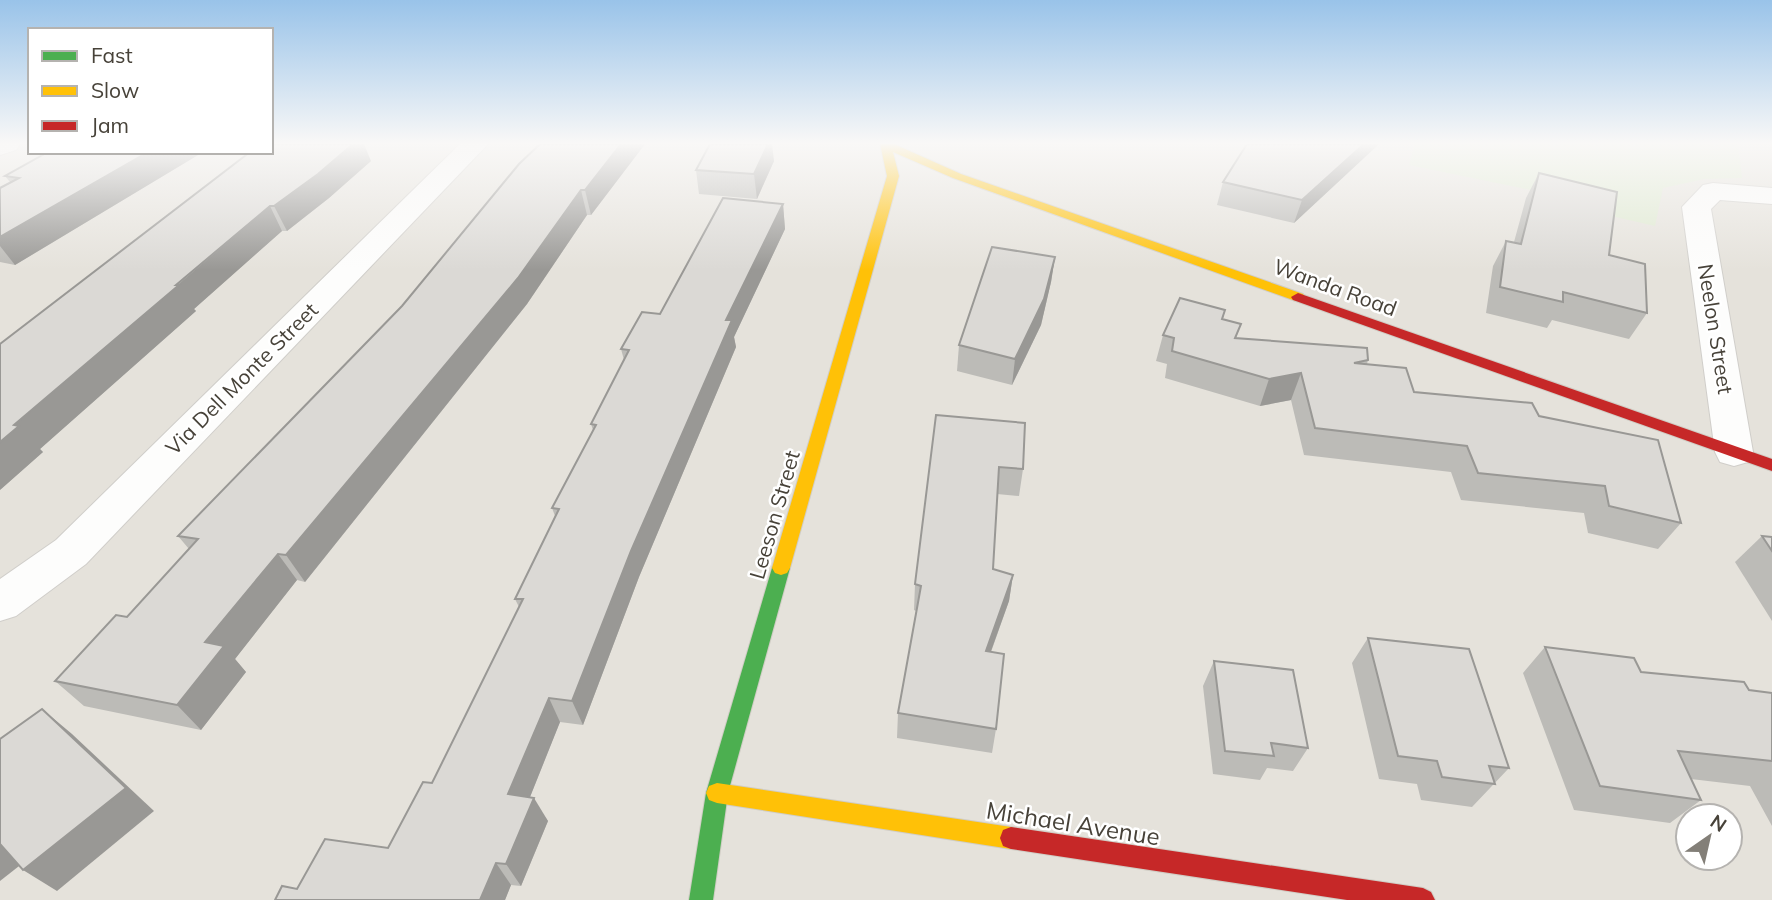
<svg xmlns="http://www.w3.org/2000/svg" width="1772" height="900" font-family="Mulish,sans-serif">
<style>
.residential{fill:#e5e2db;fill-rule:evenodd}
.green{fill:#dee9d0}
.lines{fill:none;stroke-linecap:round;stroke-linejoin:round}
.street-casing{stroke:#d0ceca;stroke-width:2}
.fast-casing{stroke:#d0cdc5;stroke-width:2}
.slow-casing{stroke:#d0cdc5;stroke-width:2}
.jam-casing{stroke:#d0cdc5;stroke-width:2}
.street{fill:#fdfdfc;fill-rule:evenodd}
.fast{fill:#4caf50;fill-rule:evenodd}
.slow{fill:#ffc107;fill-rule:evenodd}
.jam{fill:#c62828;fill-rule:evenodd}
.wall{fill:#bcbbb7}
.shaded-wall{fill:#999895}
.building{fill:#dbd9d5;stroke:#999895;stroke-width:2}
.labels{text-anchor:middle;stroke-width:5;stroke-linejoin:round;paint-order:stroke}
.street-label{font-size:21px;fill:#474239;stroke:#fff}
.near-street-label{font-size:24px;fill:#474239;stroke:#fff}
</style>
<rect width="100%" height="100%" fill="#f2f0ed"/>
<path class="residential" d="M0,144H30V152H271V144H1772V900H0ZM1688,816H1730V858H1688Z"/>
<polygon class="green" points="1415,144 1738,144 1742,178 1704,179 1663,188 1655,226 1529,197 1531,190 1409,165"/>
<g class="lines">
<g class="street-casing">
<g id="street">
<polygon points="0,144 20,144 16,150 0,155"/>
<polygon points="460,144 488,144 86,564 16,616 0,621 0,579 56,540"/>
<polygon points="1713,183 1772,188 1772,204 1720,200 1711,209 1753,452 1748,462 1734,466 1720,462 1715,452 1682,207 1703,185"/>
</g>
</g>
<g class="fast-casing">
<polygon id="fast" points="781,561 787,563 790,568 728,793 713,900 689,900 706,793 772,568 775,563"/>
</g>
<g class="slow-casing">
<g id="slow">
<polygon points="880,144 894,144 961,174 1303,294 1305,297 1298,301 1293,300 953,178 893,152 899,176 790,568 787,573 781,575 775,573 772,568 887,176"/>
<polygon points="717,783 1011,827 1019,830 1022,838 1019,846 1011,849 717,803 709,800 706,793 709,786"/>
</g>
</g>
<g class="jam-casing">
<g id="jam">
<polygon points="1298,293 1772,459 1772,471 1293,300 1291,297"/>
<polygon points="1011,827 1423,888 1431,892 1435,900 1347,900 1011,849 1003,846 1000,838 1003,830"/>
</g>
</g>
<use href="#street" class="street"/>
<use href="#fast" class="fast"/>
<use href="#slow" class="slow"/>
<use href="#jam" class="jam"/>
</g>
<g class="wall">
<polygon points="540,144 645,144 591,215 587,215 527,304 305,582 297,580 235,659 246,672 201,730 84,706 55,681 127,617 189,549 178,536 402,306"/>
<polygon points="1247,144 1379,144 1294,223 1217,205 1223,182"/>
<polygon points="48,152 203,152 15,265 0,262 0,188 10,182 5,176"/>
<polygon points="250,152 371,161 329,198 287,231 282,231 194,309 196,311 40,449 43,452 0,490"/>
<polygon points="774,161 757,199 699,194 696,170"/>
<polygon points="1539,173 1609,255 1647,313 1629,339 1552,320 1547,328 1486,313 1493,266 1506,241 1514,242 1526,198"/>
<polygon points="783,204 785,229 734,337 736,347 639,577 583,725 560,722 530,797 548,821 521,886 511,885 505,900 275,900 388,848 432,783 519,607 515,599 555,516 552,508 593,430 591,424 624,360 621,349"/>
<polygon points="1055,257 1051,282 1041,325 1012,385 957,371 959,345"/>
<polygon points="1225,310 1223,319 1241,324 1236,338 1368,360 1367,364 1414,392 1539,416 1681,523 1658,549 1588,533 1584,513 1461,500 1451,472 1304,455 1291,400 1260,406 1165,378 1167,364 1156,361 1163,335"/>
<polygon points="936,415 1023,469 1019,496 997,494 993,569 1013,575 1009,601 991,652 996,729 992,753 897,738 898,713 916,611 914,610 915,584"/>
<polygon points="1762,536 1772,537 1772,621 1735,562"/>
<polygon points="1368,638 1509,768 1472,807 1421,800 1417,784 1379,779 1352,663"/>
<polygon points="1545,647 1641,672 1749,690 1772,693 1772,826 1750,786 1691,779 1701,800 1670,823 1574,810 1523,673"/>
<polygon points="1214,661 1308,748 1293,771 1267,768 1260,780 1213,774 1203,686"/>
</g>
<g class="shaded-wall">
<polygon points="353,144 364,144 371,161 329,198 287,231 274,206"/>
<polygon points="621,144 645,144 591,215 585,190"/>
<polygon points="768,144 772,144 774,161 757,199 754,174"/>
<polygon points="1364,144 1379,144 1294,223 1302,200"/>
<polygon points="148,152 203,152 15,265 0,246 0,237"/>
<polygon points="581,190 587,215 527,304 305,582 286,555"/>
<polygon points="783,204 785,229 734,337 736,347 639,577 583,725 572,701 631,551 726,320"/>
<polygon points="270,206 282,231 194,309 196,311 40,449 43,452 0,490 0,442 14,425"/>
<polygon points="1055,257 1051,282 1041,325 1012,385 1015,359"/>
<polygon points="1301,373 1291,400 1260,406 1269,379"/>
<polygon points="278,554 297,580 235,659 246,672 201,730 177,705 205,642"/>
<polygon points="1013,575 1009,601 982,676 986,651"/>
<polygon points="549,698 560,722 522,817 508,794"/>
<polygon points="42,709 72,734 154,811 57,891 23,870"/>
<polygon points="534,798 548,821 521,886 506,864"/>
<polygon points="0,841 28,859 0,881"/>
<polygon points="496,863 511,885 505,900 480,900"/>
</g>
<g class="building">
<polygon points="271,144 353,144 318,174 274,206 270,206 176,285 179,285 14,425 19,426 0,442 0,344 250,152 271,152"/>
<polygon points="540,144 621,144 585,190 581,190 518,278 286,555 278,554 205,642 224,646 177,705 55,681 116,615 127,617 198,539 178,536 402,306 519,164"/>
<polygon points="710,144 768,144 754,174 696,170"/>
<polygon points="1247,144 1364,144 1302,200 1223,182"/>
<polygon points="48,152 148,152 0,237 0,188 19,178 5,176"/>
<polygon points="1539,173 1617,192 1609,255 1645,264 1647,313 1563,292 1563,302 1500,287 1506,241 1521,244"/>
<polygon points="723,198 783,204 726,320 732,320 631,551 572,701 549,698 508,794 534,798 506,864 496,863 480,900 275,900 282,886 297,889 325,839 388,848 423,782 432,783 523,599 515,599 559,509 552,508 596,425 591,424 629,350 621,349 642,312 660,314"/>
<polygon points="992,247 1055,257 1044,299 1015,359 959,345"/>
<polygon points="1180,298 1225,310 1222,319 1241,324 1235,338 1367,348 1368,360 1354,363 1406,368 1414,392 1532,403 1539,416 1658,440 1681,523 1609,506 1605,486 1478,473 1467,446 1315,428 1301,373 1269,379 1172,351 1174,338 1163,335"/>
<polygon points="936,415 1025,423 1023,469 999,467 993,569 1013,575 986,651 1004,654 996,729 898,713 921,586 915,584"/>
<polygon points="1762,536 1772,537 1772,551"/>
<polygon points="1368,638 1469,649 1509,768 1489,766 1495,784 1442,777 1437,761 1398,756"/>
<polygon points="1545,647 1634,658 1641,672 1744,682 1749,690 1772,693 1772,761 1678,751 1701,800 1600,786"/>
<polygon points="1214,661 1293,670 1308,748 1271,743 1274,756 1225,751"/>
<polygon points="42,709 126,788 23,870 0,844 0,739"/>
</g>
<linearGradient id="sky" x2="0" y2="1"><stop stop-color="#99c3e9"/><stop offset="0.53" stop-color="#f9f8f7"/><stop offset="1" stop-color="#f9f8f7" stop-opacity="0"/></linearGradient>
<rect width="1772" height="270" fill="url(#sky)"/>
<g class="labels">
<g class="street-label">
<text transform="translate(1335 288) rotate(20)" y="7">Wanda Road</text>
<text transform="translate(1715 329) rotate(81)" y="7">Neelon Street</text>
<text transform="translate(242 379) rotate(-45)" y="7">Via Dell Monte Street</text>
<text transform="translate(775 515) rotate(-74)" y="7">Leeson Street</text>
</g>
<g class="near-street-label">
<text transform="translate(1073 824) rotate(9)" y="8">Michael Avenue</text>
</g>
</g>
<rect x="28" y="28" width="245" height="126" fill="#ffffff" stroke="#b5b3b0" stroke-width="2"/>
<rect x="42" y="51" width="35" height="10" fill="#4caf50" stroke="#b5b3b0" stroke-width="2"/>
<text x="91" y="63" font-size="21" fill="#474239">Fast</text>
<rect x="42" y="86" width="35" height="10" fill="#ffc107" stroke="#b5b3b0" stroke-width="2"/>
<text x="91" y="98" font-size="21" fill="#474239">Slow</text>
<rect x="42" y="121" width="35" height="10" fill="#c62828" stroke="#b5b3b0" stroke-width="2"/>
<text x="91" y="133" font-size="21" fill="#474239">Jam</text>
<g transform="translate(1709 837) rotate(34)"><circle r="33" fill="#ffffff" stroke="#b5b3b0" stroke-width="2"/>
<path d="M0-5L12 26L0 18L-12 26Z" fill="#837f78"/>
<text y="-10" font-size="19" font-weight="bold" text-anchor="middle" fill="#474239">N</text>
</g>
</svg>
